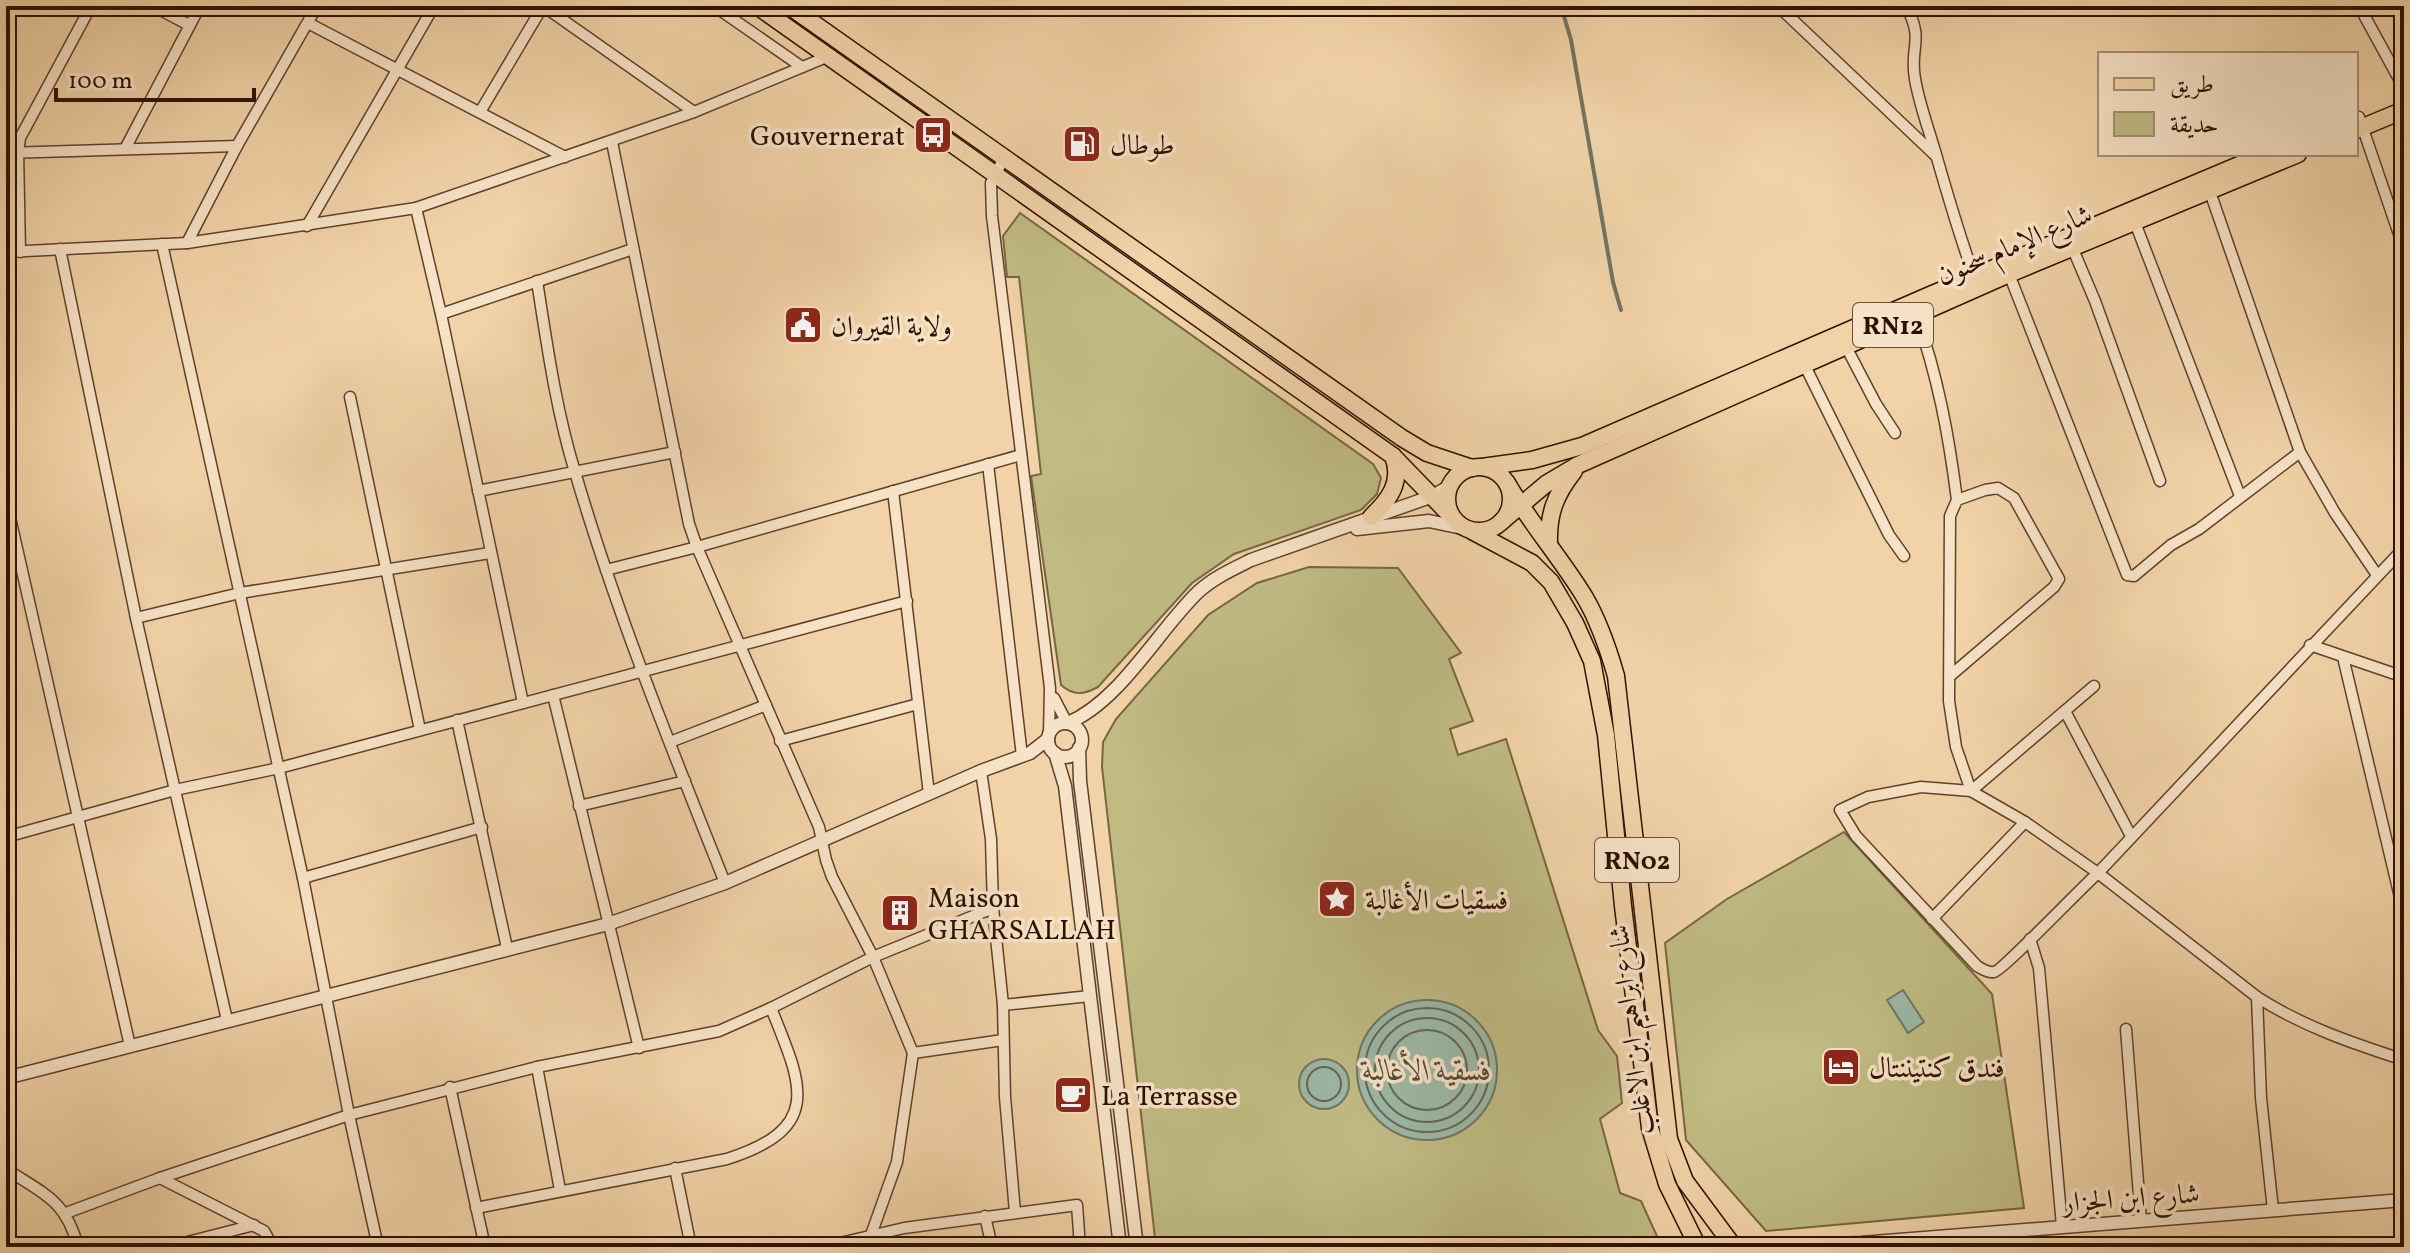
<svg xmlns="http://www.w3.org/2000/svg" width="2410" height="1253" font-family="Vollkorn,Amiri,serif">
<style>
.green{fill:#bfbb83;stroke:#776642;stroke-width:2}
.water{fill:#9bb8a6;stroke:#707564;stroke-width:2}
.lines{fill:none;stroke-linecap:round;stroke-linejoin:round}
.shore{stroke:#656453;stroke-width:2}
.stream{stroke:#707564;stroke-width:4}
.minor-casing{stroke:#60412a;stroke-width:13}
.tertiary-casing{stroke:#60412a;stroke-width:15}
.primary-casing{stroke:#2f1000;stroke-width:19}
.minor{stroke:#f6e2c6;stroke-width:10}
.tertiary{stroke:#f6e2c6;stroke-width:12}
.primary{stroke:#f1d3a7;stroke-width:16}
.labels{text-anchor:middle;stroke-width:7;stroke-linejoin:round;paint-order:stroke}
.shield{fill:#f6e2c6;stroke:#6b4f3b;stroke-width:2}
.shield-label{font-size:26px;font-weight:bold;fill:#2f1000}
.poi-label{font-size:28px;fill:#2f1000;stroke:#f6e2c6;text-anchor:start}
.street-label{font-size:28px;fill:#2f1000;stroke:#f6e2c6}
.water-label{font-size:30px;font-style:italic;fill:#554b3a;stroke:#f6e2c6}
</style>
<rect width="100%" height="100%" fill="#f1d3a7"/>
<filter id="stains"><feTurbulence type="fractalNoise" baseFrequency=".0025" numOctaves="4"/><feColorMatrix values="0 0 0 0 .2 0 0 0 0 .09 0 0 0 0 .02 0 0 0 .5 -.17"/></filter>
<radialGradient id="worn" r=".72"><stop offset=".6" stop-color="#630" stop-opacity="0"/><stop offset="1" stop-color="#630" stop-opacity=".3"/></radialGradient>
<g class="green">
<path d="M1020,213L1373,464L1381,478L1377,494L1361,510L1234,554L1192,583L1098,687C1083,695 1074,696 1061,685L1031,476L1041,474L1019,277H1007L1003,236Z"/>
<polygon points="1309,567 1398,568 1461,653 1449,659 1473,721 1450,729 1458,755 1506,739 1598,1030 1617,1056 1622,1103 1600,1119 1620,1193 1641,1201 1661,1245 1670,1247 1156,1247 1102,767 1103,742 1116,719 1208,615 1257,583"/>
<polygon points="1844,832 1992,994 2024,1208 1766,1231 1686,1140 1665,943 1727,899"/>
</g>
<g class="water">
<polygon points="1903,990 1924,1022 1908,1033 1887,1000"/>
<circle cx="1427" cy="1070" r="70"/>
<circle cx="1324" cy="1084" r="25"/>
</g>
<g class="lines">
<g class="shore">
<circle cx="1427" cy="1070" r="62"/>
<circle cx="1427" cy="1070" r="52"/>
<circle cx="1427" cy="1070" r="40"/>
<circle cx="1324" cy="1084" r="17"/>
</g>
<polyline class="stream" points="1561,6 1571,40 1613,282 1621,310"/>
<g class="minor-casing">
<g id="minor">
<polyline points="153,6 189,25"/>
<polyline points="543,6 694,112"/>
<polyline points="714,6 802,67"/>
<polyline points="1778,6 1935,155"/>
<path d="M1906,6C1925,41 1909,47 1915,79C1919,103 1928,127 1935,151C1947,193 1959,235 1974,276"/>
<polyline points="2359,6 2404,88"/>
<polyline points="308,23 565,157"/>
<polyline points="480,112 543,6"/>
<polyline points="2359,117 2404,249"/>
<polyline points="612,142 689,524 697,547 819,827 826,860 832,877 873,957 913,1053 897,1162 871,1235"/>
<polyline points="126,147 200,6"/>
<polyline points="6,153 237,146"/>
<polyline points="1004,158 991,183 992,216 1050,688 1049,734"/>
<polyline points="2209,189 2300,452 2335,513 2377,575"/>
<polyline points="416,208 441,314 523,703"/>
<polyline points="2134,220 2240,496"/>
<polyline points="307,226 434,6"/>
<polyline points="187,243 237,146 317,6"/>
<polyline points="162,244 303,878 349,1115 378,1247"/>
<polyline points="2072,247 2095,301 2160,481"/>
<polyline points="60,249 136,618 227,1020"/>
<polyline points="6,252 187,243 416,208 694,112 829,56"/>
<polyline points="20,252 18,152 20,138 91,6"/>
<polyline points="2009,274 2127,575 2134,576 2171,545 2199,529 2300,452"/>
<path d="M537,281C547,345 556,410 575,472C616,612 671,747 725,883"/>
<polyline points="441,314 633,249"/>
<path d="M1916,315C1938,376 1949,437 1957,500"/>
<polyline points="1843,341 1876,404 1895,433"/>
<polyline points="1803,362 1889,535 1904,556"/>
<polyline points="350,397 420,730"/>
<polyline points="988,464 1022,756"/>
<polyline points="478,491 675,452"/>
<polyline points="893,491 929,794"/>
<polyline points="6,500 130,1046"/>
<path d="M2404,548L2098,873C2083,886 2002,971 1994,972C1988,973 1982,969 1977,966L1856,836L1840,810L1868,797L1921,787L1971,791L2025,822L2098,873L2257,997C2304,1027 2352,1043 2404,1060"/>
<polyline points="606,570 697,547 1021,455"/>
<polyline points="136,618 240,593 490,553"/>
<polyline points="2310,645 2404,677"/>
<polyline points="2343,657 2404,914"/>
<polyline points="1950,676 2054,587 2059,579 2014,498 1998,488 1985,490 1957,500 1950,516 1949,701 1956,747 1971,791"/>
<polyline points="553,695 639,1048"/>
<polyline points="1054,698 1067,723"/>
<polyline points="2065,711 2131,836"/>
<polyline points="457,720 507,948"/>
<polyline points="780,741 918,704"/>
<polyline points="670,742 766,705"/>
<polyline points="981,771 991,839 993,908 1003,1005 1005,1097 1015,1212"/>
<polyline points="1971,791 2094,686"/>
<polyline points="579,806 685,781"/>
<polyline points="6,837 175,790 279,768 907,601"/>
<polyline points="303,878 482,827"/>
<polyline points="1932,919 2025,822"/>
<polyline points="2030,939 2039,968 2062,1226"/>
<polyline points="2257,997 2261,1098 2273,1210"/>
<polyline points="1003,1005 1090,996"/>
<polyline points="2126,1029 2141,1221"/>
<polyline points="913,1053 1003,1040"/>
<polyline points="537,1067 560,1190"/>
<polyline points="450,1087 485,1247"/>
<polyline points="675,1168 691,1247"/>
<path d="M6,1169C44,1194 66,1200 78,1247"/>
<polyline points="160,1178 264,1231 273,1247"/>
<path d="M476,1208L727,1159C824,1128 802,1085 771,1008"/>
<polyline points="66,1213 160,1178 349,1115 537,1067 719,1031 771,1008 873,957 993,908"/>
<polyline points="985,1216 992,1247"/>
<polyline points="168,1247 254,1225"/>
<polyline points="823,1247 904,1228 1077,1205 1080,1247"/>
</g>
</g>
<g class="tertiary-casing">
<g id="tertiary">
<polyline points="1357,529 1429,521 1467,529"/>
<path d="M1068,723C1120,701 1157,632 1198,592C1213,578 1233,569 1251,560L1433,496L1450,486"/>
<circle cx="1065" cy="740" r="17"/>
<polyline points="1079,748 1080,781 1137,1247"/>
<polyline points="1055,753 1065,786 1120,1247"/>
<polyline points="6,1078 608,924 725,883 981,771 1030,753 1048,739"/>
<polyline points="1758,1247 1861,1243 2404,1200"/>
</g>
</g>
<g class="primary-casing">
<g id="primary">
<polyline points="757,6 1393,456 1451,516"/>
<polyline points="789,6 1402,438 1427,453 1472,468"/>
<polyline points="2356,130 2404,110"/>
<polyline points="1482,467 1532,460 1582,446 1930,295 2265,154"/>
<circle cx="1479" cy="499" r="32"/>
<path d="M1507,483C1530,523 1560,557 1584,596C1599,621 1608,648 1616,676L1669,1139L1685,1181L1734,1247"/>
<path d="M1371,517C1389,500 1403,482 1393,456"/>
<polyline points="1501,522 1546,484 1578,465 2009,274 2298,154"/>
<polyline points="1472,531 1532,563 1551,582 1575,623 1592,661 1606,735 1623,906 1650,1128 1667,1184 1698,1247"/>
<path d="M1549,544C1548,514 1555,495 1574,471"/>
</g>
</g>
<use href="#minor" class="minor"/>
<use href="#tertiary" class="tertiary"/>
<use href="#primary" class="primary"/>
</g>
<defs>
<g id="bus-square" transform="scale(2)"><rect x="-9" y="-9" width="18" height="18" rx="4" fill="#8f2418" stroke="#f6e2c6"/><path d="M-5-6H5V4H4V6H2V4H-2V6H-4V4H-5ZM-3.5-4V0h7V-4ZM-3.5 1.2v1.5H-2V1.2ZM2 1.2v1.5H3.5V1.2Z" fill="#fff"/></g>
<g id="fuel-square" transform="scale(2)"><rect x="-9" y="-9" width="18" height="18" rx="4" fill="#8f2418" stroke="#f6e2c6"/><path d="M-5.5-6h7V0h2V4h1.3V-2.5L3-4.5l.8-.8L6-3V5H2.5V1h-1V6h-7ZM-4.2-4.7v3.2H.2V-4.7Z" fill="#fff"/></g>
<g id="civic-square" transform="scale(2)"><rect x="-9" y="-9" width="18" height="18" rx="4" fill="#8f2418" stroke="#f6e2c6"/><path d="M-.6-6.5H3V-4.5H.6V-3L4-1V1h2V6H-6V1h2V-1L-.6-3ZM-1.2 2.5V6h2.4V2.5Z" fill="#fff"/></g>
<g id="sight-square" transform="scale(2)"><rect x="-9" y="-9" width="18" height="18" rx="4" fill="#8f2418" stroke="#f6e2c6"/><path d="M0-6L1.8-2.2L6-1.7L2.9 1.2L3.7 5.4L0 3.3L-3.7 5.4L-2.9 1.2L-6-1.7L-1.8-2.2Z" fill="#fff"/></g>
<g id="building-square" transform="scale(2)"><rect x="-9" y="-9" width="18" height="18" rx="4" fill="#8f2418" stroke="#f6e2c6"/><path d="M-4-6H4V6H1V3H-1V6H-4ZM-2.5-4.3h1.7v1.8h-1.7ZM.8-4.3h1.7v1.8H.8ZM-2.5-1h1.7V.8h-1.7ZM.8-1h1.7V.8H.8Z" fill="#fff"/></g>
<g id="hotel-square" transform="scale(2)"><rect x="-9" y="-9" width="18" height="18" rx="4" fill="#8f2418" stroke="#f6e2c6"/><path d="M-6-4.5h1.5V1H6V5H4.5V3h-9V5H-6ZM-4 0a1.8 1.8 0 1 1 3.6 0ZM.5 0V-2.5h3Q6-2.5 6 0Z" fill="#fff"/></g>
<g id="cafe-square" transform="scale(2)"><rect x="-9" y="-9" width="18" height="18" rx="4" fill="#8f2418" stroke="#f6e2c6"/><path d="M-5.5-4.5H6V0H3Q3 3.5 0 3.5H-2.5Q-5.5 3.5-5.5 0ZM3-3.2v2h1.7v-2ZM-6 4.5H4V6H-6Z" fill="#fff"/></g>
</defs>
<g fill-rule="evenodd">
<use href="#bus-square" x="933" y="135"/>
<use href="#fuel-square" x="1082" y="144"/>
<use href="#civic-square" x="803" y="325"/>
<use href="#sight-square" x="1337" y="899"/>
<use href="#building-square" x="900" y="913"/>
<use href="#hotel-square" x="1841" y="1067"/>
<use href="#cafe-square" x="1073" y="1095"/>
</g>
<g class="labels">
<g class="shield">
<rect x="1853" y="303" width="80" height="44" rx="6"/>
<rect x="1595" y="838" width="84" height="44" rx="6"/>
</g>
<g class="shield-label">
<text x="1893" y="334">RN12</text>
<text x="1637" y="869">RN02</text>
</g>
<g class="poi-label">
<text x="905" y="145" text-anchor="end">Gouvernerat</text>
<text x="1110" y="154">طوطال</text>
<text x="831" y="335">ولاية القيروان</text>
<text x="928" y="907">Maison<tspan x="928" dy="32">GHARSALLAH</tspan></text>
<text x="1365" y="909">فسقيات الأغالبة</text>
<text x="1869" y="1077">فندق كنتيننتال</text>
<text x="1101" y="1105">La Terrasse</text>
</g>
<g class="street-label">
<text transform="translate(2014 244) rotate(-23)" y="10">شارع الإمام سحنون</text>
<text transform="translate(1630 1030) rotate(-97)" y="10">شارع ابراهيم ابن الاغلب</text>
<text transform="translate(2131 1197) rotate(-4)" y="10">شارع ابن الجزار</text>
</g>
<g class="water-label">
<text x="1427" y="1080">فسقية الأغالبة</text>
</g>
</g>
<rect width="2410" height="1253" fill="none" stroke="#f1d3a7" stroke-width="32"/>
<rect x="8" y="8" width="2394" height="1237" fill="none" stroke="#2f1000" stroke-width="4"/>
<rect x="16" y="16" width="2378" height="1221" fill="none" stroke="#2f1000" stroke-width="2"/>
<rect x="2098" y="52" width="260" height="104" fill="#f6e2c6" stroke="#a68e77" stroke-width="2"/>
<rect x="2114" y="78" width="40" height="12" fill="#f1d3a7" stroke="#a68e77" stroke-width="2"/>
<text x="2170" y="92" font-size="24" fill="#2f1000">طريق</text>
<rect x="2114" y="112" width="40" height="24" fill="#bfbb83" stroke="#a68e77" stroke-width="2"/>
<text x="2170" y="132" font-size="24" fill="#2f1000">حديقة</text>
<path d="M56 88v12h198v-12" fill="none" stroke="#2f1000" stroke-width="4"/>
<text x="68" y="88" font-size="24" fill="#2f1000" stroke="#f6e2c6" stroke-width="6" paint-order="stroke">100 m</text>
<rect width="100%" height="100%" filter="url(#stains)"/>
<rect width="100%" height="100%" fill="url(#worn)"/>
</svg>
